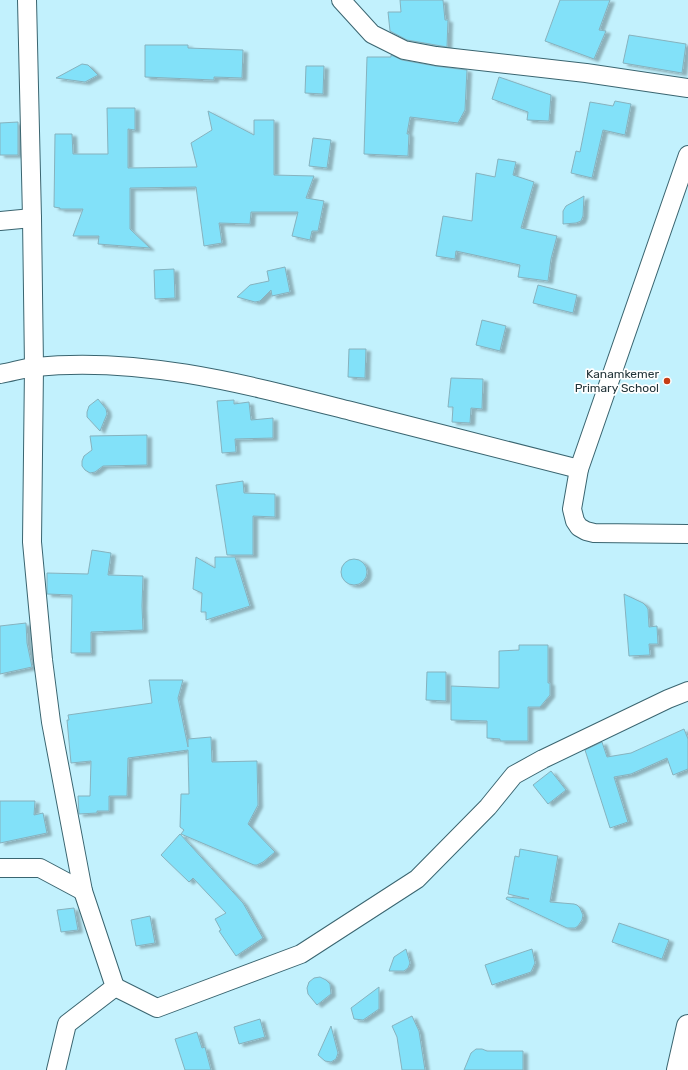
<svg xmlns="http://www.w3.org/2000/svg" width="688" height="1070" font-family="Rubik,sans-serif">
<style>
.building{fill:#82e1f9;stroke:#86b2be;filter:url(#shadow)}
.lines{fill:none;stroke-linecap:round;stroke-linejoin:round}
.minor-casing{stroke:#3a6570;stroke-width:20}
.tertiary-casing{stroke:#3a6570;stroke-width:24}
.minor{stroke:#fff;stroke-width:18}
.tertiary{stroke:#fff;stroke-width:22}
.poi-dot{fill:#c63d15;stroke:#fff;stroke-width:1.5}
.labels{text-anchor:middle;stroke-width:3.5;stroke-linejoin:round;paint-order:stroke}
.poi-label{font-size:12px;fill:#23353a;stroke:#fff;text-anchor:end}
</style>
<defs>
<filter id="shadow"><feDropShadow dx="4.5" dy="2.5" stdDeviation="1" flood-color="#0004"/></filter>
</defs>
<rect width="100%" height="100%" fill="#c2f1fd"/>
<g class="building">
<polygon points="400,0 443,0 445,20 448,20 447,47 407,40 390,31 388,12 401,12"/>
<polygon points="560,0 610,0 599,30 606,31 594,59 545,41"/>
<polygon points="629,35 686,44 682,73 623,63"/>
<polygon points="145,45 188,45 188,48 243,50 242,78 214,77 214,80 145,77"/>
<polygon points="391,55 402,60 435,66 467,70 465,110 458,123 410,117 407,134 409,134 408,156 364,154 367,57 391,57"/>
<polygon points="82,64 88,65 98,75 85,82 56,78"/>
<polygon points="306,66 324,66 323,94 305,93"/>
<polygon points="499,77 551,95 549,121 527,120 528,112 492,99"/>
<polygon points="615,101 631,104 625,135 603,130 592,178 571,173 576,151 580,152 590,102 613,106"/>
<polygon points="107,108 135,108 135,130 128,129 128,168 197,167 191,143 212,130 208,111 254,135 254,120 274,120 274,175 314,176 306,198 324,201 318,231 312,231 310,240 292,236 298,212 251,212 250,224 219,223 222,243 204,246 196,187 130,188 130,229 150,248 98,244 99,236 73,236 83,209 60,209 60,208 54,207 55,134 72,134 73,154 108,154"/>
<polygon points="18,122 18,155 0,155 0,123"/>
<polygon points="313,138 331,140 327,168 309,166"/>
<polygon points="498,159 516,162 513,175 534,182 521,228 557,236 551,259 548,281 518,277 520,265 456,251 455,259 436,256 443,216 472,221 476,173 495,177"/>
<polygon points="584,196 583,216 581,221 576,223 563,224 563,211 566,206"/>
<polygon points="285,267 290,292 272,296 271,290 260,301 255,302 237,297 250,285 269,281 267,271"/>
<polygon points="174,269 175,298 155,299 154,270"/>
<polygon points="538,285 577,295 573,313 533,303"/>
<polygon points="482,320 506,326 500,351 476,345"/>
<polygon points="349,349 366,349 365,378 348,377"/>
<polygon points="451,378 483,379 482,409 471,408 470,423 452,422 453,407 448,407"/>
<polygon points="98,399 106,409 107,414 100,431 87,417 87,412 89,406"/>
<polygon points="234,400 234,404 249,402 251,420 273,418 273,438 235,439 236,452 222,453 217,401"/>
<polygon points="147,435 147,465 103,466 95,472 90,473 85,470 82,466 82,461 84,456 92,450 90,436"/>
<polygon points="243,481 244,493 275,494 275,517 253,516 253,555 227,555 216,485"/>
<polygon points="92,550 111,553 108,575 143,576 142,606 143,630 91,632 91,653 71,653 72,595 47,594 47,573 88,574"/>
<polygon points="196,557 215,568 215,557 235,557 250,606 206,620 206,612 201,612 202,593 193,589"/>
<circle cx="354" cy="572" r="13"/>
<polygon points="624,594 643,603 646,606 648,609 649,627 657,626 658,644 649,644 650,655 629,656"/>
<polygon points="26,623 27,643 32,667 0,674 0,626"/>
<polygon points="519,645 548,645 548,683 550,683 550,695 540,707 528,707 528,741 500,741 500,739 487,738 487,721 451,720 451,686 499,688 499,651 519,650"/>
<polygon points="427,672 446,672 446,701 426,700"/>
<polygon points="149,680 183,680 178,698 188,747 188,739 211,737 212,762 257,761 258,805 248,824 275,852 263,862 257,865 254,865 181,834 184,830 180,827 181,794 189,794 188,750 128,758 127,796 109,796 109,811 97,811 97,813 79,814 78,796 90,796 91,761 71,763 67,720 69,720 68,715 152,703"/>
<polygon points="684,729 688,739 688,769 673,775 667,758 631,774 614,777 628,822 610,828 585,750 602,742 607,757 631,753"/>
<polygon points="551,771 566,790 548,804 533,785"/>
<polygon points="0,801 35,801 34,815 43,813 47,833 0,843"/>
<polygon points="180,834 243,903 263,938 236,956 219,931 221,930 215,919 226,913 193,878 189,882 161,855"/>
<polygon points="520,849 558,856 550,902 574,904 577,905 580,908 583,915 582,920 578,926 575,928 567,928 506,899 507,897 529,899 508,894 515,856 519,857"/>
<polygon points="74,908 78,930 61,932 57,910"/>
<polygon points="150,916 155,943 136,946 131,920"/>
<polygon points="619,923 669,940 662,959 612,942"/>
<polygon points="406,949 410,963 408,968 404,971 389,971 394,957"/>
<polygon points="532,949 535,963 531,972 492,985 485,965"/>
<polygon points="320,977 326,980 330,984 331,994 317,1005 308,994 307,988 309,982 314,978"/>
<polygon points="379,987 379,1009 363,1020 354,1019 351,1008"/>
<polygon points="412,1016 419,1031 425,1070 402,1070 397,1037 392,1026"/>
<polygon points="260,1019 265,1037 239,1044 234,1027"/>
<polygon points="331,1026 338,1053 336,1059 331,1062 325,1061 318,1055"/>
<polygon points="197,1032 202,1048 205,1047 211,1070 185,1070 175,1039"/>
<polygon points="476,1049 482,1049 487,1051 523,1051 523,1070 464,1070 471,1053"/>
</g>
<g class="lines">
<g class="minor-casing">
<g id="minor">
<polyline points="27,0 32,218 34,367 32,542 43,660 51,722 83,891 115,987 67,1024 56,1070"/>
<polyline points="341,0 372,34 404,50 436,56 586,73 688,88"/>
<polyline points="688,155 579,469 572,509 575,521 579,527 586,531 594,533 688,534"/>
<polyline points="0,221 32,218"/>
<path d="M0,374C12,372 24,368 35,367C142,356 248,385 351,411C427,430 503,450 579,469"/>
<polyline points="0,868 40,868 83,891"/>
<polyline points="115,987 157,1008 301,954 417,879 488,807 514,775 543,759 668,699 688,691"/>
</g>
</g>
<g class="tertiary-casing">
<polyline id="tertiary" points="678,1070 688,1026"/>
</g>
<use href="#minor" class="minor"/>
<use href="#tertiary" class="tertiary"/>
</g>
<circle class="poi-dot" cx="667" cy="381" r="4"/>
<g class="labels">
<g class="poi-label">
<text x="659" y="378">Kanamkemer<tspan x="659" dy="14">Primary School</tspan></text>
</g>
</g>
</svg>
